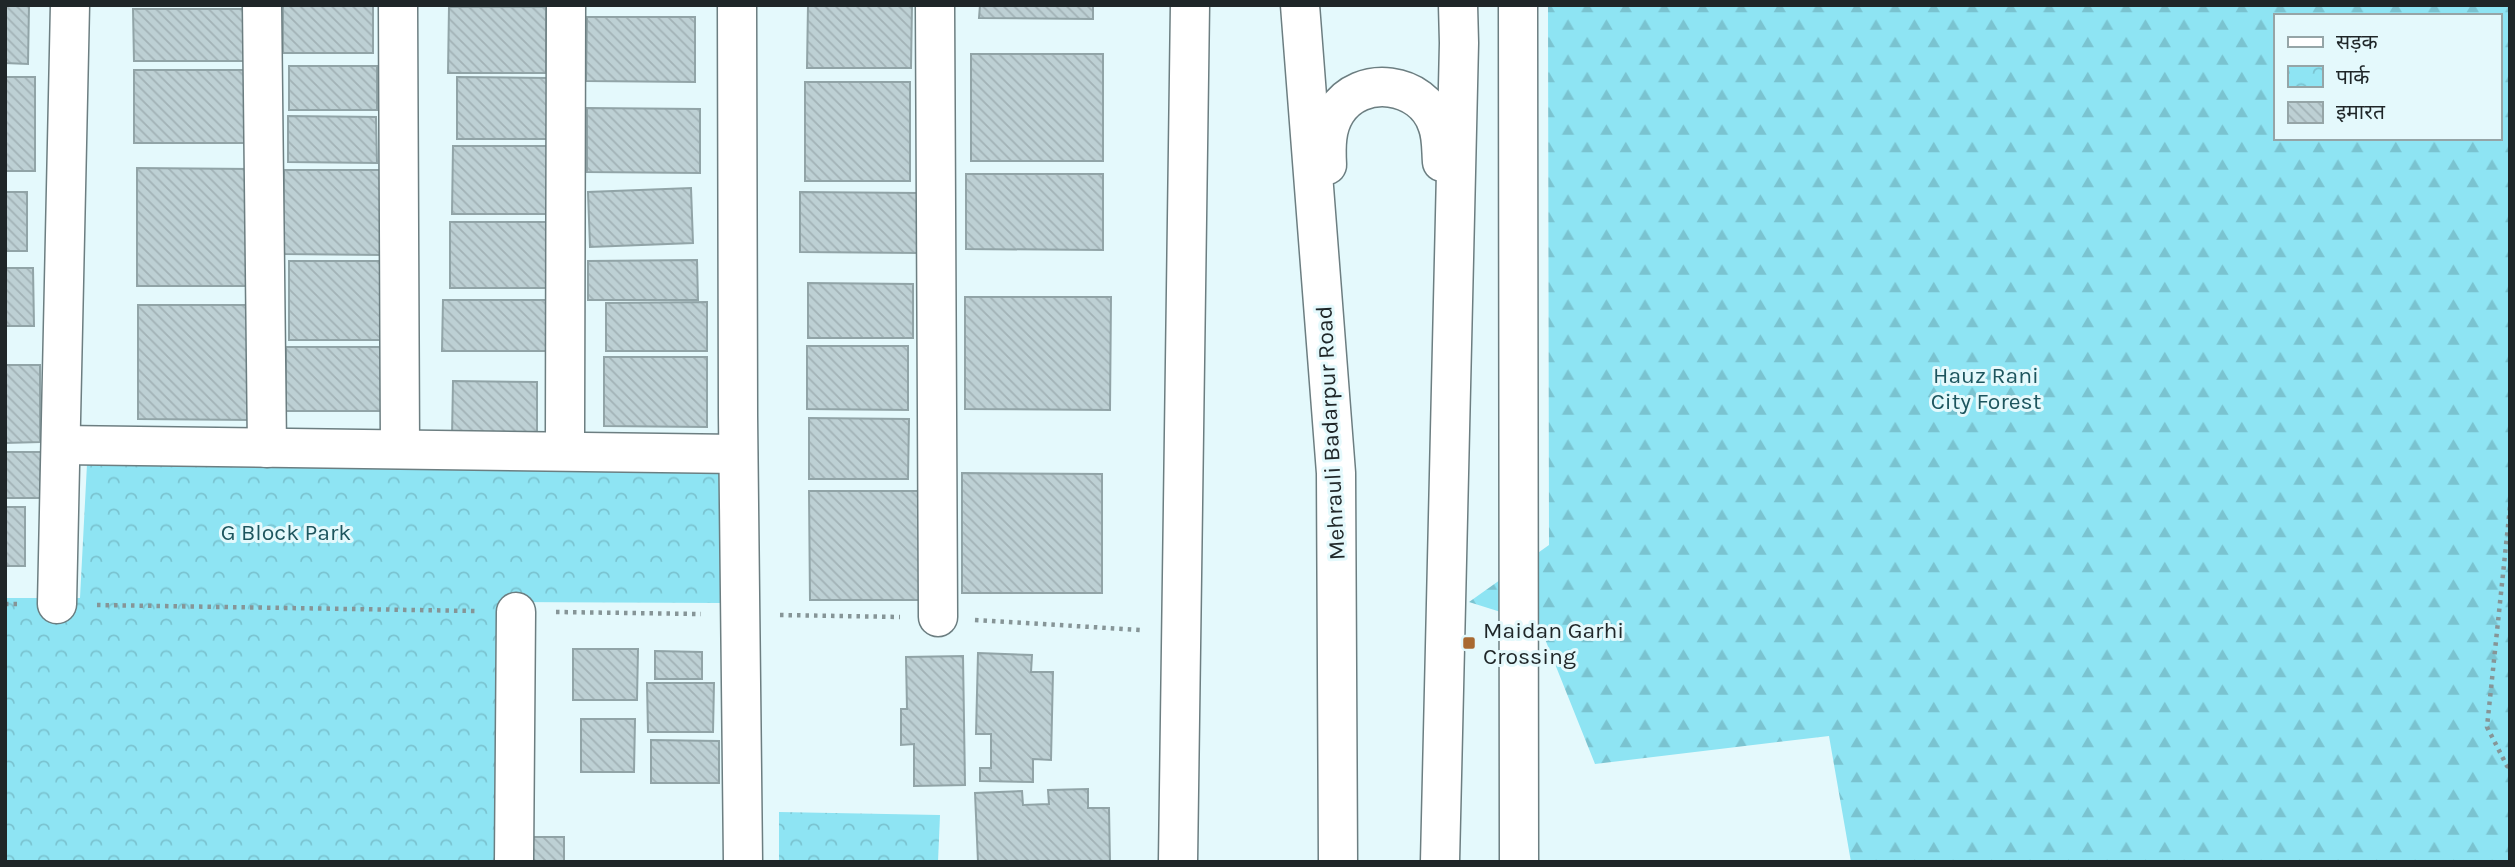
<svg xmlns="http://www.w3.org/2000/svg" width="2515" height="867" font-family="Karla,'Noto Sans Devanagari',sans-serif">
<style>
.forest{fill:url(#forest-firs);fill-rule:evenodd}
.park{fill:url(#park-crowns)}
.building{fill:url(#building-back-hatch);stroke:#91a4a7;stroke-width:2}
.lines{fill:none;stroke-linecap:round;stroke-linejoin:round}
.minor-casing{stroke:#6c7e81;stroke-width:41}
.major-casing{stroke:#6c7e81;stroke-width:41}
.path{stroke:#869597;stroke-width:4.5;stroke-dasharray:3.5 5;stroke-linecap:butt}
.minor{stroke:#fff;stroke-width:38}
.major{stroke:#fff;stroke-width:38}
.poi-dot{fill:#a86930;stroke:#e4f9fc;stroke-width:2.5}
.labels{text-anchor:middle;stroke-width:6;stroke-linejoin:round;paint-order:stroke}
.park-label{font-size:23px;fill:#1d555e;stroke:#e4f9fc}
.street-label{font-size:23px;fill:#1f2628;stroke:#e4f9fc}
.poi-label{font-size:23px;fill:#1f2628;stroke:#e4f9fc;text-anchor:start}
</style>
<defs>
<pattern id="forest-firs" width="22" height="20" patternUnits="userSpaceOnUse" patternTransform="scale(1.75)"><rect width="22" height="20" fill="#8ee4f3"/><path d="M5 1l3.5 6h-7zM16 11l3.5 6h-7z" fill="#7ac3d0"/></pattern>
<pattern id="park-crowns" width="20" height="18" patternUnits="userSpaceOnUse" patternTransform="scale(1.75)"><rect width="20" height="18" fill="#8ee4f3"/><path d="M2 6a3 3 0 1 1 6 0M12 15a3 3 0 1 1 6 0" fill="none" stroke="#7ac3d0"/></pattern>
<pattern id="building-back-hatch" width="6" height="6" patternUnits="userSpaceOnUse" patternTransform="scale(1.75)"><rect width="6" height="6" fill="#bdd0d4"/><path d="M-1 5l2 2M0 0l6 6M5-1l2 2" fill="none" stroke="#a2b2b6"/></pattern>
</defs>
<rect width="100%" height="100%" fill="#e4f9fc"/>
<path class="forest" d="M1548,5H2510V862H1851L1829,736L1595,764L1539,624L1469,602L1549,545ZM2275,16H2499V138H2275Z"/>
<g class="park">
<polygon points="87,464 720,464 720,603 508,602 507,862 5,862 5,598 80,598"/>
<polygon points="779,812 940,815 938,862 779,862"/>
</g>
<g class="building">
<rect x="283" y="5" width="90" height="48"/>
<polygon points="808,5 912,5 911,68 807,68"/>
<polygon points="980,5 1093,5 1093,19 979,18"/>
<polygon points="5,6 29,6 28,64 5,63"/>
<polygon points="449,7 546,7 546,73 448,73"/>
<polygon points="133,9 251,9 251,61 134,61"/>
<polygon points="587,17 695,17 695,82 586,81"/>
<rect x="971" y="54" width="132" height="107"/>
<rect x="289" y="66" width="88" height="44"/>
<polygon points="134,70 256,70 257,143 134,143"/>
<rect x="5" y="77" width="30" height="94"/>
<polygon points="457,77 549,78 549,139 457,139"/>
<rect x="805" y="82" width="105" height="99"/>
<polygon points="587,108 700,109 700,173 587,172"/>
<polygon points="288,116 376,117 377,163 288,162"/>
<polygon points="453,146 557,146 557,214 452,214"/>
<polygon points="137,168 251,169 251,286 137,286"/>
<polygon points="284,170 383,170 383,255 283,254"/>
<polygon points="966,174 1103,174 1103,250 966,249"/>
<polygon points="691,188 693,243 590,247 588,192"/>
<rect x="5" y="192" width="22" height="59"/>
<polygon points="800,192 919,193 919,253 800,252"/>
<rect x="450" y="222" width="99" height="66"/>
<polygon points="697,260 698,300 588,300 588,261"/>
<rect x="289" y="261" width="96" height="79"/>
<polygon points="5,268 33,268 34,326 5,326"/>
<polygon points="808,283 913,284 913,338 808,338"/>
<polygon points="965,297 1111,297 1110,410 965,409"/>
<polygon points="443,300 547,300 547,351 442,351"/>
<polygon points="707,302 707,351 606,351 606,303"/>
<polygon points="138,305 251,305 251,420 138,419"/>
<polygon points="807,346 908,346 908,410 807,409"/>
<rect x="286" y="347" width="98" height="64"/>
<polygon points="604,357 707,357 707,427 604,426"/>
<polygon points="5,365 40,365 40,442 5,443"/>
<polygon points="453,381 537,382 537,439 452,438"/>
<polygon points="809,418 909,419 908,479 809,479"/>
<polygon points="5,452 41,452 40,498 5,498"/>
<polygon points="962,473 1102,474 1102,593 962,593"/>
<polygon points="809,491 923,491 923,600 810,600"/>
<rect x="5" y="507" width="20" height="59"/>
<polygon points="573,649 638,649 637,700 573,700"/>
<polygon points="655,651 702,652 702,679 655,679"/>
<polygon points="978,653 1032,655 1031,672 1053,672 1051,760 1033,759 1033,782 980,781 980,768 991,768 991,734 976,734"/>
<polygon points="963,656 965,785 914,786 914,744 901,745 901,709 907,709 906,657"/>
<polygon points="647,683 714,683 713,732 648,732"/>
<polygon points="581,719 635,719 634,772 581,772"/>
<polygon points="651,740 719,741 719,783 651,783"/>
<polygon points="1088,789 1088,808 1109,808 1110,862 978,862 975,793 1022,791 1023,805 1049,804 1048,790"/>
<rect x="520" y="837" width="44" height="25"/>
</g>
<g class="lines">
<g class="minor-casing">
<g id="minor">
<polyline points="262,5 267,448"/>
<polyline points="398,5 400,449"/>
<polyline points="737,5 738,415 743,862"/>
<polyline points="935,5 938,617"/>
<polyline points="1518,5 1519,862"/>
<polyline points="565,437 566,5"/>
<polyline points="61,445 738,454"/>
<polyline points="57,604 70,5"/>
<polyline points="514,862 516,612"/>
<polyline points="1178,862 1190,5"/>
</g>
</g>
<g class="major-casing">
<g id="major">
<polyline points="1300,5 1336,473 1338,862"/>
<path d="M1327,165C1326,146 1326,128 1336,112C1360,73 1423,82 1437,124C1442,136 1441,150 1442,162"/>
<polyline points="1440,862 1459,43 1458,5"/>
</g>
</g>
<g class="path">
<polyline points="2510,507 2487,727 2507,766 2510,767"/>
<polyline points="5,604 18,604"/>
<polyline points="97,605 477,611"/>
<polyline points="556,612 701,614"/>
<polyline points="780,615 900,617"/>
<polyline points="975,620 1141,630"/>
</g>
<use href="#minor" class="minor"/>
<use href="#major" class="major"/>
</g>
<rect class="poi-dot" x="1462" y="636" width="14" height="14" rx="3.5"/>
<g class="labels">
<g class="park-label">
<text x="1986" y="383">Hauz Rani<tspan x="1986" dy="26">City Forest</tspan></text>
<text x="286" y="540">G Block Park</text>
</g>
<g class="street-label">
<text transform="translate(1330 433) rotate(-93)" y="8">Mehrauli Badarpur Road</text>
</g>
<g class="poi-label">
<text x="1483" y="638">Maidan Garhi<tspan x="1483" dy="26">Crossing</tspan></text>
</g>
</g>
<rect width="2515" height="867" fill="none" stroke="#1f2628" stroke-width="14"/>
<rect x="2274" y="14" width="228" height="126" fill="#e4f9fc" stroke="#95a5a7" stroke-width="2"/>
<rect x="2288" y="37" width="35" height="10" fill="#ffffff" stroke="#95a5a7" stroke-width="2"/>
<text x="2336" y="49" font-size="21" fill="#1f2628">सड़क</text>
<rect x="2288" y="66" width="35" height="21" fill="url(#park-crowns)" stroke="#95a5a7" stroke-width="2"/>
<text x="2336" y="84" font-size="21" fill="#1f2628">पार्क</text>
<rect x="2288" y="102" width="35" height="21" fill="url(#building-back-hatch)" stroke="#95a5a7" stroke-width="2"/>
<text x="2336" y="119" font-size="21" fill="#1f2628">इमारत</text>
</svg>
